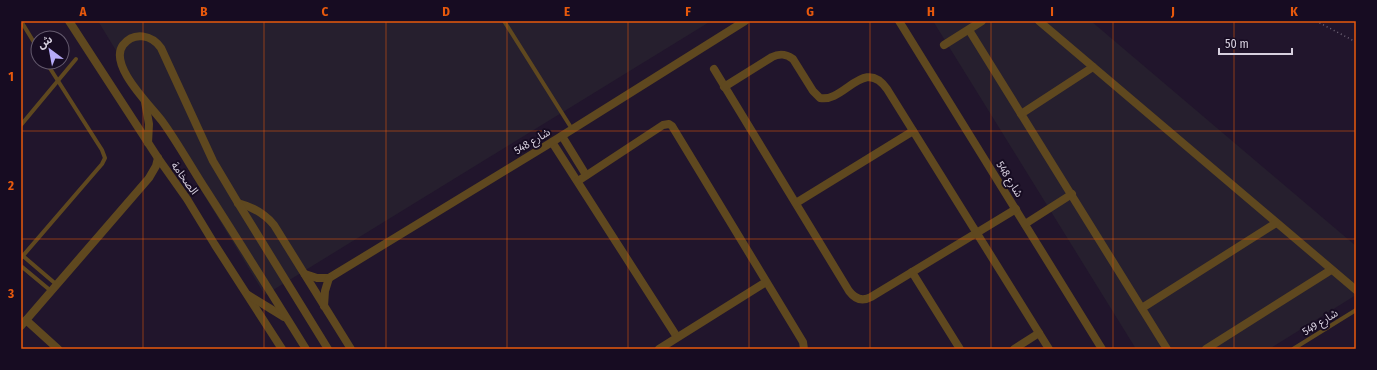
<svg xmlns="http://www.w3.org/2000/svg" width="1377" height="370" font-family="'Fira Sans Condensed','Noto Sans Arabic',sans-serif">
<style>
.commercial{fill:#261f2e}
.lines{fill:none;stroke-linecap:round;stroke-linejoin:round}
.path{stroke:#6e6477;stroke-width:1.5;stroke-dasharray:1 3;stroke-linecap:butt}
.lane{stroke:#5f481f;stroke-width:4}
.street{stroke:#5f481f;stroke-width:8}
.grid{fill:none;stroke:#e8590c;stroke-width:1;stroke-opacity:0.55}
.labels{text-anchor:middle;stroke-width:4;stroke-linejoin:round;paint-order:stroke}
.street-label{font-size:11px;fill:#d7d0df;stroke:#170c22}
.neatline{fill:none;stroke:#e8590c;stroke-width:1.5}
.grid-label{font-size:13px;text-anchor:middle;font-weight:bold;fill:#e8590c}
</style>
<rect width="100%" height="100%" fill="#21152c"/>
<g class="commercial">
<polygon points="98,21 711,21 265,295"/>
<polygon points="933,21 1091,21 1356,246 1356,295 1269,349 1136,349"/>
</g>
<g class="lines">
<polyline class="path" points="1316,21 1356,42"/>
<g class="lane">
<polyline points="21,21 38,49"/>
<polyline points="504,21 572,129"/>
<polyline points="21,125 76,59"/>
<polyline points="23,256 57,285"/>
<polyline points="21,258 102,164 105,158 102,150 46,62"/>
<polyline points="21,266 51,291"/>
<polyline points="1293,349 1356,310"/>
</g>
<g class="street">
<polyline points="69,21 158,158 187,199 215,245 282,349"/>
<polyline points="899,21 1102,349"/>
<polyline points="1039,21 1356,290"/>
<polyline points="969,30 1167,349"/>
<polyline points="944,45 982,21"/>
<path d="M714,69L849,291C855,299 862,302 871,297L1016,209"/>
<path d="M724,87L772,57C780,53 786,54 793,59L813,91L820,98C844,103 864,56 887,89L1049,349"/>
<polyline points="145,102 149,124 148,143"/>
<polyline points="1021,114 1093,67"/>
<polyline points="562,136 586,175"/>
<polyline points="552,142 677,337"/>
<polyline points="578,181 663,125 669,124 672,126 803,342 804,349"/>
<path d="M238,203C253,207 264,213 274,225L351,349"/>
<polyline points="796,203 913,131"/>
<polyline points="1025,224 1072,194"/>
<polyline points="912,272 960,349"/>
<polyline points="305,274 317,278 329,278 552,142 745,21"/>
<polyline points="248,295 284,317"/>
<polyline points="324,306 325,291 329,278"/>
<polyline points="1142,308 1276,223"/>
<polyline points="26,320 58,349"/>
<polyline points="21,326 149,178 156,166 158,158"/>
<path d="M306,349C273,296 240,243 206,190C191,167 178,143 162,121C150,105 108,65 123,45C134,31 152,35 161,48L213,161L238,203L328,349"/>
<polyline points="659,349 766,282"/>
<polyline points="1014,349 1039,333"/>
<polyline points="1206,349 1331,270"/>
</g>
</g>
<path class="grid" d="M143,21V349M264,21V349M386,21V349M507,21V349M628,21V349M749,21V349M870,21V349M991,21V349M1113,21V349M1234,21V349M21,131H1356M21,239H1356"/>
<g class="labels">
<g class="street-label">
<text transform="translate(532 141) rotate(-31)" y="4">شارع 548</text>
<text transform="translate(185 178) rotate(54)" y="4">الصخامة</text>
<text transform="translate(1010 179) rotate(58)" y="4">شارع 548</text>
<text transform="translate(1320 322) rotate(-32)" y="4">شارع 549</text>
</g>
</g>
<rect width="1377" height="370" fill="none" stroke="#170c22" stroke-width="44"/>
<g transform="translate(50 50) rotate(328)"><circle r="19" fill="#170c22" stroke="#645a6e"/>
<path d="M0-3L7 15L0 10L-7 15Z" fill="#b7abf8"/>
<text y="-6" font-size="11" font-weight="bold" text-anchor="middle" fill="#d7d0df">ش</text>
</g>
<path d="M1219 48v6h73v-6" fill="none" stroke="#d7d0df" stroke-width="2"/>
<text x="1225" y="48" font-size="12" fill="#d7d0df" stroke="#170c22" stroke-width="3" paint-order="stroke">50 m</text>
<rect x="22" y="22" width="1333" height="326" class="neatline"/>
<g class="grid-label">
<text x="83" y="16">A</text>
<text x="204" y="16">B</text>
<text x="325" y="16">C</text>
<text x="446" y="16">D</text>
<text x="567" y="16">E</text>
<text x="688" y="16">F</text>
<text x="810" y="16">G</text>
<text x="931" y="16">H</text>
<text x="1052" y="16">I</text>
<text x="1173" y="16">J</text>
<text x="1294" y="16">K</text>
<text x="11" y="81">1</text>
<text x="11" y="190">2</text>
<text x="11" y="298">3</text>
</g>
</svg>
